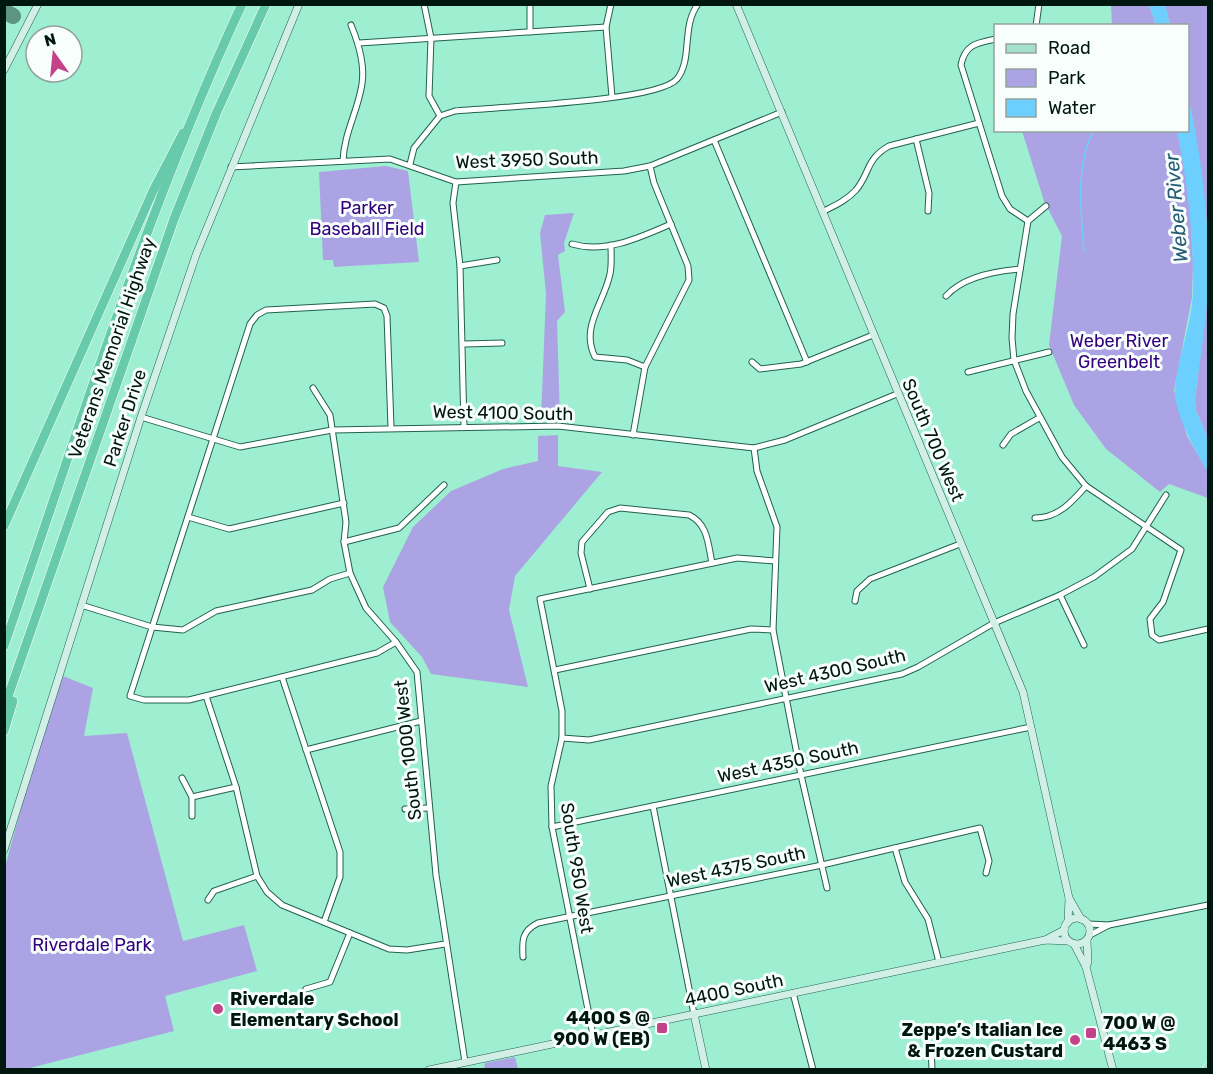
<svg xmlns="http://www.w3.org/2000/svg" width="1213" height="1074" font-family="Rubik,sans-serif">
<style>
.green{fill:#aca3e4}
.water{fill:#6ccffd}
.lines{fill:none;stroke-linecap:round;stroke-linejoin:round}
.stream{stroke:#6ccffd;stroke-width:1.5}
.taxiway{stroke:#5c9581;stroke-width:16}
.street-casing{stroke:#22614e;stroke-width:7}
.secondary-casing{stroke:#22614e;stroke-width:8}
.primary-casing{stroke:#fff;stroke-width:9}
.highway-casing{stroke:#fff;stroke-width:10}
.street{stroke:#fff;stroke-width:5}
.secondary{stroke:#d1efe6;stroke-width:7}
.primary{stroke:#a4e0cd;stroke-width:8}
.highway{stroke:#67cbab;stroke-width:9}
.poi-dot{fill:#c4428a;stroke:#f7fefb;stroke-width:2}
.labels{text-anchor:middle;stroke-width:6;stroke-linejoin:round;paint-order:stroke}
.street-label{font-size:18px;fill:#00170f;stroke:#f7fefb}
.park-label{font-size:18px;fill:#34007c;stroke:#f7fefb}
.poi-label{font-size:18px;font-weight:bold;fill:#00170f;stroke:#f7fefb;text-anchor:start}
.water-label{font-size:20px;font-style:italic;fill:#265c74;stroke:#f7fefb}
</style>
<rect width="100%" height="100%" fill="#9eefd2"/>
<g class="green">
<polygon points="1111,5 1149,5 1156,25 1112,25"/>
<polygon points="1165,5 1208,5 1208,233 1194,126 1188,97 1188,26 1170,25"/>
<polygon points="1022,131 1177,131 1189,189 1193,263 1192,298 1174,390 1187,436 1208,472 1208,498 1169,484 1160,492 1106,449 1074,405 1049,345 1062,236 1044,201"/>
<polygon points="386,166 408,171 419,262 334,267 333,260 323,260 319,172"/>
<polygon points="574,213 564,243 565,251 558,255 565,312 557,321 560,418 541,418 546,294 540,233 545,215"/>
<polygon points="1208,288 1208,439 1196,411 1195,400"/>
<polygon points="558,435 558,466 602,472 515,576 509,610 528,687 431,674 422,657 390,622 383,587 413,527 451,491 503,469 538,461 538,436"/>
<polygon points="58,674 93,688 84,736 127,733 183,941 244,925 257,971 165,996 174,1031 26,1069 5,1070 5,867"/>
<polygon points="515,1057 518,1069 484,1069 485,1063"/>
</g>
<g class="water">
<polygon points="1149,5 1165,5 1170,25 1156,25"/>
<path d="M1188,97C1202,158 1210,223 1208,285C1207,323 1199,362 1195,400L1196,411L1208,439V472C1196,452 1173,412 1175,388C1178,357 1191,326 1193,294C1194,238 1188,185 1177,131L1188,130Z"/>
</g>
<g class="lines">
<path class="stream" d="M1084,252C1081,209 1075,170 1093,130"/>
<polyline class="taxiway" points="4,11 13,16"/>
<g class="street-casing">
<g id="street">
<polyline points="530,4 530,32"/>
<polyline points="611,4 606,27 612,97"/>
<polyline points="1036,26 1039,4"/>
<path d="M996,39C977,43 965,44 961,65L1002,196L1010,209L1028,221"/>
<polyline points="359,43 606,27"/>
<path d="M440,116L455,111C492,107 658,102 677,79C693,59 681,27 698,4"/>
<polyline points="916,139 929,193 928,211"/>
<polyline points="714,140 807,362"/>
<path d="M343,161C344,133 358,111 362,84C365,65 358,42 351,25"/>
<polyline points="410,164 414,148 440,116 429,96 431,38 424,4"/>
<polyline points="231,167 390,159 456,182 624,171 650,166 782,112"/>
<polyline points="456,182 453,203 460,266 464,427"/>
<polyline points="1046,206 1028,221 1013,314 1012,338 1014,360 1026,391 1062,457 1086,486 1181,550 1163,602 1150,619 1152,635 1159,640 1208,629"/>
<path d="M824,211C836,205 847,200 856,190C870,173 866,159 889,146L979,123"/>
<path d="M572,244C606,254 641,237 671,224"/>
<path d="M611,245C611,254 612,265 610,274C604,303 580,327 595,357L627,360L645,367"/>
<polyline points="460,266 497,260"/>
<path d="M946,296C963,277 994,271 1020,269"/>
<polyline points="464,344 502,343"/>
<polyline points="752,362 760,369 801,364 873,335"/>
<polyline points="968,372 1049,352"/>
<polyline points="313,388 330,415 346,522 344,542 350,573 366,608 396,642 417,672 436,875 465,1062"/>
<polyline points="141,417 240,447 332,430 558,426 754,448 785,440 897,394"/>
<polyline points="391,427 387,316 384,308 375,304 266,310 257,315 250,324 130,696 144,700 189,700 377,653 396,642"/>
<polyline points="633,435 645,367 689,280 688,266 654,183 650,166"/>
<polyline points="1003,445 1011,434 1039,418"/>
<polyline points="754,448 757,471 777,527 773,630 801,775 827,888"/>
<polyline points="188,517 229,529 344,503"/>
<path d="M1035,518C1058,518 1072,502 1086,486"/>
<polyline points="344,542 399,528 444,485"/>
<path d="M590,589L581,553L582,542L608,512L620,508L689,515C708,524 708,544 712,563"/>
<polyline points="1060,595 1084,645"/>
<polyline points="855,601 857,591 870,579 960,544"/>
<polyline points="81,605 152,627 183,630 216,611 312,590 330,579 350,573"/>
<polyline points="555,670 751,629 773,630"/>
<polyline points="282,677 340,852 340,877 324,922"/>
<polyline points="206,696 236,787 257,876 267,892 282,905 389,949 407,950 445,944"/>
<polyline points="562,738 589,740 902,674 918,667 994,623 1060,595 1094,577 1132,549 1166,495"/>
<polyline points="306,750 421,721"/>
<polyline points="182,778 192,797 192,816"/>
<polyline points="192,797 236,787"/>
<polyline points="653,806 694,1014"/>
<polyline points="405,809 428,808"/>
<polyline points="552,827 1031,727"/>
<polyline points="895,848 905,882 928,919 939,962"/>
<polyline points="208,900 214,891 257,876"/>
<polyline points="1089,924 1109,925 1208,905"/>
<polyline points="1090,935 1109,925"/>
<path d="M523,957C522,940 522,931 538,923L822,865L980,828L989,861L986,873"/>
<polyline points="306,989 330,982 350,933"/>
<polyline points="793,993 813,1070"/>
<polyline points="593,1035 552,827 551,786 562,738 562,711 540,599 737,558 775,561"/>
<polyline points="931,1047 932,1070"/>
</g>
</g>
<g class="secondary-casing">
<g id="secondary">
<polyline points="736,4 1023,692 1069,898 1068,922"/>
<polyline points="4,70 38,4"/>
<polyline points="4,850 141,417 196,255 299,4"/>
<polyline points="1069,898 1081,919"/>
<circle cx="1077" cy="931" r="13"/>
<polyline points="1045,940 1064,930"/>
<polyline points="1074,944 1086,967 1113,1070"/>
<polyline points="1086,967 1088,962 1087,941"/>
<polyline points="694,1014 706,1070"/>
<polyline points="429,1070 1045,940 1068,941"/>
</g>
</g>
<g class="primary-casing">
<polyline id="primary" points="1206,1070 1208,1067"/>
</g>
<g class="highway-casing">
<g id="highway">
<polyline points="4,526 153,191 183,133"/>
<path d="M4,646C78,431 146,211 242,4"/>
<polyline points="4,708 174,219 216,114 266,4"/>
<polyline points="4,731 13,701"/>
</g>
</g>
<use href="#street" class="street"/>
<use href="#secondary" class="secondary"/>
<use href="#primary" class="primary"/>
<use href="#highway" class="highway"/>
</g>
<g class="poi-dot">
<circle cx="218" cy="1009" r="6"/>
<rect x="656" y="1022" width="12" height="12" rx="3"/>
<rect x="1085" y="1027" width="12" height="12" rx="3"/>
<circle cx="1075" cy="1040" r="6"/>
</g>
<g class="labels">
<g class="street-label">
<text transform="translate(527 160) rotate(-2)" y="6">West 3950 South</text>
<text transform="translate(112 348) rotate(-71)" y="6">Veterans Memorial Highway</text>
<text transform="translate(503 413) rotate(1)" y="6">West 4100 South</text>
<text transform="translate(125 418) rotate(-72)" y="6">Parker Drive</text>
<text transform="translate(933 440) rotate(67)" y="6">South 700 West</text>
<text transform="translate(835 671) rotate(-13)" y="6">West 4300 South</text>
<text transform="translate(408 750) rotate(-96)" y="6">South 1000 West</text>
<text transform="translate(788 762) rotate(-12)" y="6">West 4350 South</text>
<text transform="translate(736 867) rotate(-12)" y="6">West 4375 South</text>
<text transform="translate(577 868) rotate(81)" y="6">South 950 West</text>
<text transform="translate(734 990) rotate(-12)" y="6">4400 South</text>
</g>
<g class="park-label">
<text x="367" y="214">Parker<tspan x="367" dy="21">Baseball Field</tspan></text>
<text x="1119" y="347">Weber River<tspan x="1119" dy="21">Greenbelt</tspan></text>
<text x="92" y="951">Riverdale Park</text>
</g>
<g class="poi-label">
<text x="230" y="1005">Riverdale<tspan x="230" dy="21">Elementary School</tspan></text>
<text x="650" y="1024" text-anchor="end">4400 S @<tspan x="650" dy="21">900 W (EB)</tspan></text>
<text x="1103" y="1029">700 W @<tspan x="1103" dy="21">4463 S</tspan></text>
<text x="1063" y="1036" text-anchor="end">Zeppe’s Italian Ice<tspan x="1063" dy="21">&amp; Frozen Custard</tspan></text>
</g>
<g class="water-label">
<text transform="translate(1176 208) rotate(-95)" y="7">Weber River</text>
</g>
</g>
<rect width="1213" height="1074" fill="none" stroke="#00170f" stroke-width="12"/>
<rect x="994" y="24" width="195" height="108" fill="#f7fefb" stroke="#94a29d" stroke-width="1.5"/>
<rect x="1006" y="44" width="30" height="9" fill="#a4e0cd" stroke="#94a29d" stroke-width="1.5"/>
<text x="1048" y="54" font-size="18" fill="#00170f">Road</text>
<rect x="1006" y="69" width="30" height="18" fill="#aca3e4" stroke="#94a29d" stroke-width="1.5"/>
<text x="1048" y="84" font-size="18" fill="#00170f">Park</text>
<rect x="1006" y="99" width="30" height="18" fill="#6ccffd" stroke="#94a29d" stroke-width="1.5"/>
<text x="1048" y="114" font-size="18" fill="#00170f">Water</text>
<g transform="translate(54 54) rotate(345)"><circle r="28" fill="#f7fefb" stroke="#94a29d" stroke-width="1.5"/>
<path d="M0-4.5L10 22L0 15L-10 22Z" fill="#c4428a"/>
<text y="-9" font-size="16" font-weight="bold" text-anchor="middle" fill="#00170f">N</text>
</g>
</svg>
